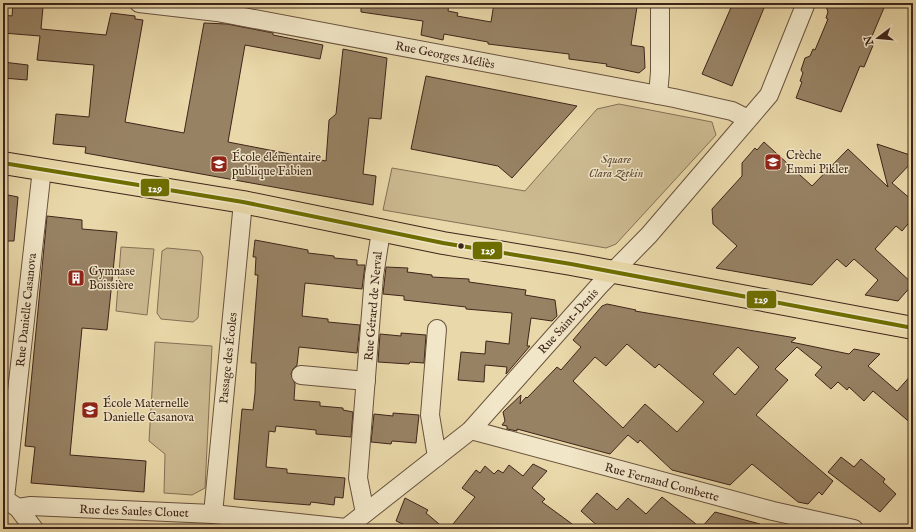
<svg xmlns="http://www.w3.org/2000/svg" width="916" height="532" font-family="'IM FELL English',serif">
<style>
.green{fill:#ccba91;stroke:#857056}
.building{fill:#978264;stroke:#3e251a;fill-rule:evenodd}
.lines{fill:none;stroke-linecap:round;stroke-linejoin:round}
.minor-casing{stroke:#69523e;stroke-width:20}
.primary-casing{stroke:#3e251a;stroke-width:24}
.minor{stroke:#f1e6c7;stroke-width:18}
.primary{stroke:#e9d8a9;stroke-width:22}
.bus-1-casing{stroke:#f1e6c7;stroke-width:7}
.bus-1{stroke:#6e6e00;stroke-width:4}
.bus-dot{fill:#3e251a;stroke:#f1e6c7;stroke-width:1.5}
.labels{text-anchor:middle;stroke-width:3;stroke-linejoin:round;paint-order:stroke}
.street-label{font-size:12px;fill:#3e251a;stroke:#f1e6c7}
.poi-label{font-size:12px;fill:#3e251a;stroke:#f1e6c7;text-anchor:start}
.park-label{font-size:12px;font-style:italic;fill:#624a38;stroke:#f1e6c7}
.line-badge{stroke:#f1e6c7;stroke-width:1.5}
.badge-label{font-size:11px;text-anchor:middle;font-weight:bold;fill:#fff}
</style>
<rect width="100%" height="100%" fill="#e9d8a9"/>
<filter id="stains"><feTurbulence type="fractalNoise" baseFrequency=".005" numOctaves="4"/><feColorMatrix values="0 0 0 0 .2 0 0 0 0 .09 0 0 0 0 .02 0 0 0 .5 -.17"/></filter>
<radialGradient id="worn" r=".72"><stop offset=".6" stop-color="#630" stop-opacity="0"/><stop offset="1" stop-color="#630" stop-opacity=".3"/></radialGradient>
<g class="green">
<polygon points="619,104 712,122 716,135 616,244 606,248 383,210 392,168 525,191 597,109"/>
<polygon points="121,247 154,249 147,315 116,311"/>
<polygon points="167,248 200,251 203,257 198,318 193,322 161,319 157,313 162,251"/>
<polygon points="155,342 212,346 205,488 192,495 164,493 165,454 149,441"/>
</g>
<g class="building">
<polygon points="361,3 449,3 448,11 458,13 457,16 491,22 494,3 622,3 637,7 631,45 644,47 645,68 639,73 606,66 607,64 569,59 569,54 488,44 488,42 444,34 443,40 421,35 423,21 361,12"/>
<polygon points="733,3 766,3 732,86 702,74"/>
<polygon points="825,3 886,3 870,41 874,43 864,67 860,66 841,112 796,98 802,82 800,81 803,73 801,70 805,58 810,56 813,49 815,50 828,19 826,18 828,12"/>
<polygon points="13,4 43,7 41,29 106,35 111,13 135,16 135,19 143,20 125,122 184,133 204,23 227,24 273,33 273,35 323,45 320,59 245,45 228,142 326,161 329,120 336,114 343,49 387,58 381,119 369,118 363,174 376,176 373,205 85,153 86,147 53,144 56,114 89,117 94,65 37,60 40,36 3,33 3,15 12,16"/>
<polygon points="3,62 28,65 27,80 3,78"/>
<polygon points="426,76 532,97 577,106 512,178 498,166 411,149"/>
<polygon points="764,142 812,186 848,149 888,187 877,144 913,156 913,161 892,183 913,201 913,218 902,231 896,226 875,249 913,284 898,301 865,295 878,280 854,259 846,267 837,259 812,285 716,268 737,246 713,224 712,209 742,176 742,163 755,148 757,150"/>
<polygon points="3,194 18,197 14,241 3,241"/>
<polygon points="47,216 82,220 82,229 117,232 107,330 82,328 70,455 146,461 144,492 31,483 35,447 25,446"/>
<polygon points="255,240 308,250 308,253 334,256 334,258 357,260 357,265 365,265 362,289 305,283 302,316 328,319 328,322 360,325 357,353 299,347 297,365 293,369 291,374 295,384 294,400 320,402 320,406 343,408 343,410 353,412 351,437 316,434 316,430 276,426 275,432 269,431 266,467 287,469 287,473 345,478 343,498 335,497 334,505 311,502 310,505 234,499 242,409 253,410 255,393 256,363 251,363 258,275 255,275 256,257 253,257"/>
<polygon points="386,267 408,268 407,272 432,275 432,277 469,279 469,282 526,290 525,295 555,300 557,316 552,321 531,318 527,346 530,346 506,374 507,367 485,365 484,382 458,380 461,352 485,354 486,341 509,344 512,313 466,309 466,307 404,300 404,296 383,294"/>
<path d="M607,304L636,310L635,311L796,338L791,342L849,354L854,349L880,354L868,366L897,391L913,373V425L873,391L864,401L849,387L847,390L838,382L831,389L815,375L822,367L797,347L775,369L788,380L756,415L833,481L822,495L819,492L808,504L798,502L752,464L730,485L672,470L640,440L638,443L628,435L610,454L517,429V431L507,429V426L502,425L505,421L503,412L521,395L520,404L526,397L527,398L557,367L561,370L581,347L573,340L602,306ZM627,344L655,368L659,364L704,402L677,432L645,404L623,428L573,381L595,357L606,366ZM738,347L759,367L735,395L713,374Z"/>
<polygon points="401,333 426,335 424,363 410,362 409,364 378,362 380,334 401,336"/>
<polygon points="393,413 419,415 416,443 392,441 391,444 371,442 374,414 393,416"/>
<polygon points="841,457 854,467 861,459 885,479 883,482 896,494 880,512 828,472"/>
<polygon points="533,464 547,471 532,488 545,499 542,502 579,529 449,529 475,497 462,488 476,470 480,473 485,466 494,474 498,470 503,473 509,465 523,476"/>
<polygon points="597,493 617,510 628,498 646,514 662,497 701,528 715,512 760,524 759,529 601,529 581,511"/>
<polygon points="405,498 428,510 426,513 445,529 427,529 418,524 415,529 400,529 403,524 396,521"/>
</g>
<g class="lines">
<g class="minor-casing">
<g id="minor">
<polyline points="139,3 217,12 674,98 732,111 748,119"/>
<polyline points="658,95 660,72 660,3"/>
<polyline points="437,329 430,415 437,457"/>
<polyline points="301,375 366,381"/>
<polyline points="471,430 773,511 854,529"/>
<polyline points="5,498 42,169"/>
<polyline points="9,502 18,508 34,529"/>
<polyline points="18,508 31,506 213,514 346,528"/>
<polyline points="365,513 358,478 374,276 381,231"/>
<polyline points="213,514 243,202"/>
<polyline points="345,529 471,430 599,286 649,235 769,95 806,3"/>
</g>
</g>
<g class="primary-casing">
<polyline id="primary" points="3,163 243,202 443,243 571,264 913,328"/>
</g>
<use href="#minor" class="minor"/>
<use href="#primary" class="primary"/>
<g class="bus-1-casing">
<polyline id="bus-1" points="3,163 243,202 443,243 571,264 913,328"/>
</g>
<use href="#bus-1" class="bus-1"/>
</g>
<defs>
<g id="school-square" transform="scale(0.9)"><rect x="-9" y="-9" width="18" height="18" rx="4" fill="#8f2418" stroke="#f1e6c7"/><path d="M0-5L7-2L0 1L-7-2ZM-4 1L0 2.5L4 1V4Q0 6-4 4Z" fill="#fff"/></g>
<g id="building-square" transform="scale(0.9)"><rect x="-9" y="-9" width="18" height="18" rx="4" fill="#8f2418" stroke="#f1e6c7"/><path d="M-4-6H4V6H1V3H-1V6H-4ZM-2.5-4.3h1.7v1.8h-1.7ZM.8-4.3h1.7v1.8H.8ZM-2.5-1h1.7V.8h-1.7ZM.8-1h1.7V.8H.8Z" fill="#fff"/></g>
</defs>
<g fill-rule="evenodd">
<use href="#school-square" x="773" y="162"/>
<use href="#school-square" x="219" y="164"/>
<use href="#building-square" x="76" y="278"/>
<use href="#school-square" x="90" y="410"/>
</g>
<circle class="bus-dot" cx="461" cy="246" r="3.5"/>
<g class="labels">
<g class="street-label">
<text transform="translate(445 55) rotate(11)" y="4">Rue Georges Méliès</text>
<text transform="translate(373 306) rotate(-85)" y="4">Rue Gérard de Nerval</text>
<text transform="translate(26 310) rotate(-84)" y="4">Rue Danielle Casanova</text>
<text transform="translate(568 321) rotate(-48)" y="4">Rue Saint-Denis</text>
<text transform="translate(228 358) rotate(-84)" y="4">Passage des Écoles</text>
<text transform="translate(662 482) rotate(15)" y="4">Rue Fernand Combette</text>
<text transform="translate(134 511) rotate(2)" y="4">Rue des Saules Clouet</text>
</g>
<g class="poi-label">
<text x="786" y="159">Crèche<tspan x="786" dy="14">Emmi Pikler</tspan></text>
<text x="232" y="161">École élémentaire<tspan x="232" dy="14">publique Fabien</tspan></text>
<text x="89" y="275">Gymnase<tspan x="89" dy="14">Boissière</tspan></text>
<text x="103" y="407">École Maternelle<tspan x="103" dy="14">Danielle Casanova</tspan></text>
</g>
<g class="park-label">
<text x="616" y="163">Square<tspan x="616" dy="14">Clara Zetkin</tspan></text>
</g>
</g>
<g class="line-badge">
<rect x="140" y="178" width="30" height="19" rx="4" fill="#6e6e00"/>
<rect x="472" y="241" width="31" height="19" rx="4" fill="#6e6e00"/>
<rect x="746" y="290" width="31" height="19" rx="4" fill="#6e6e00"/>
</g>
<g class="badge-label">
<text x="155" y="192">129</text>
<text x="488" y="254">129</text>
<text x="761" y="303">129</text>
</g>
<rect width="916" height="532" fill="none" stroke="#e9d8a9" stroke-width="16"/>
<rect x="4" y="4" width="908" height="524" fill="none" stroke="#3e251a" stroke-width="2"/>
<rect x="8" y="8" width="900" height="516" fill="none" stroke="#3e251a"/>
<g transform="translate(878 38) rotate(254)" stroke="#f1e6c7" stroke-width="3" paint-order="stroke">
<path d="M0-3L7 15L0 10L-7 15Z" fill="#3e251a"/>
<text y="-6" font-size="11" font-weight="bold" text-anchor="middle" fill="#3e251a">N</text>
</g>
<rect width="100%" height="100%" filter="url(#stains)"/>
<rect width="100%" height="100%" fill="url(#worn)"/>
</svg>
